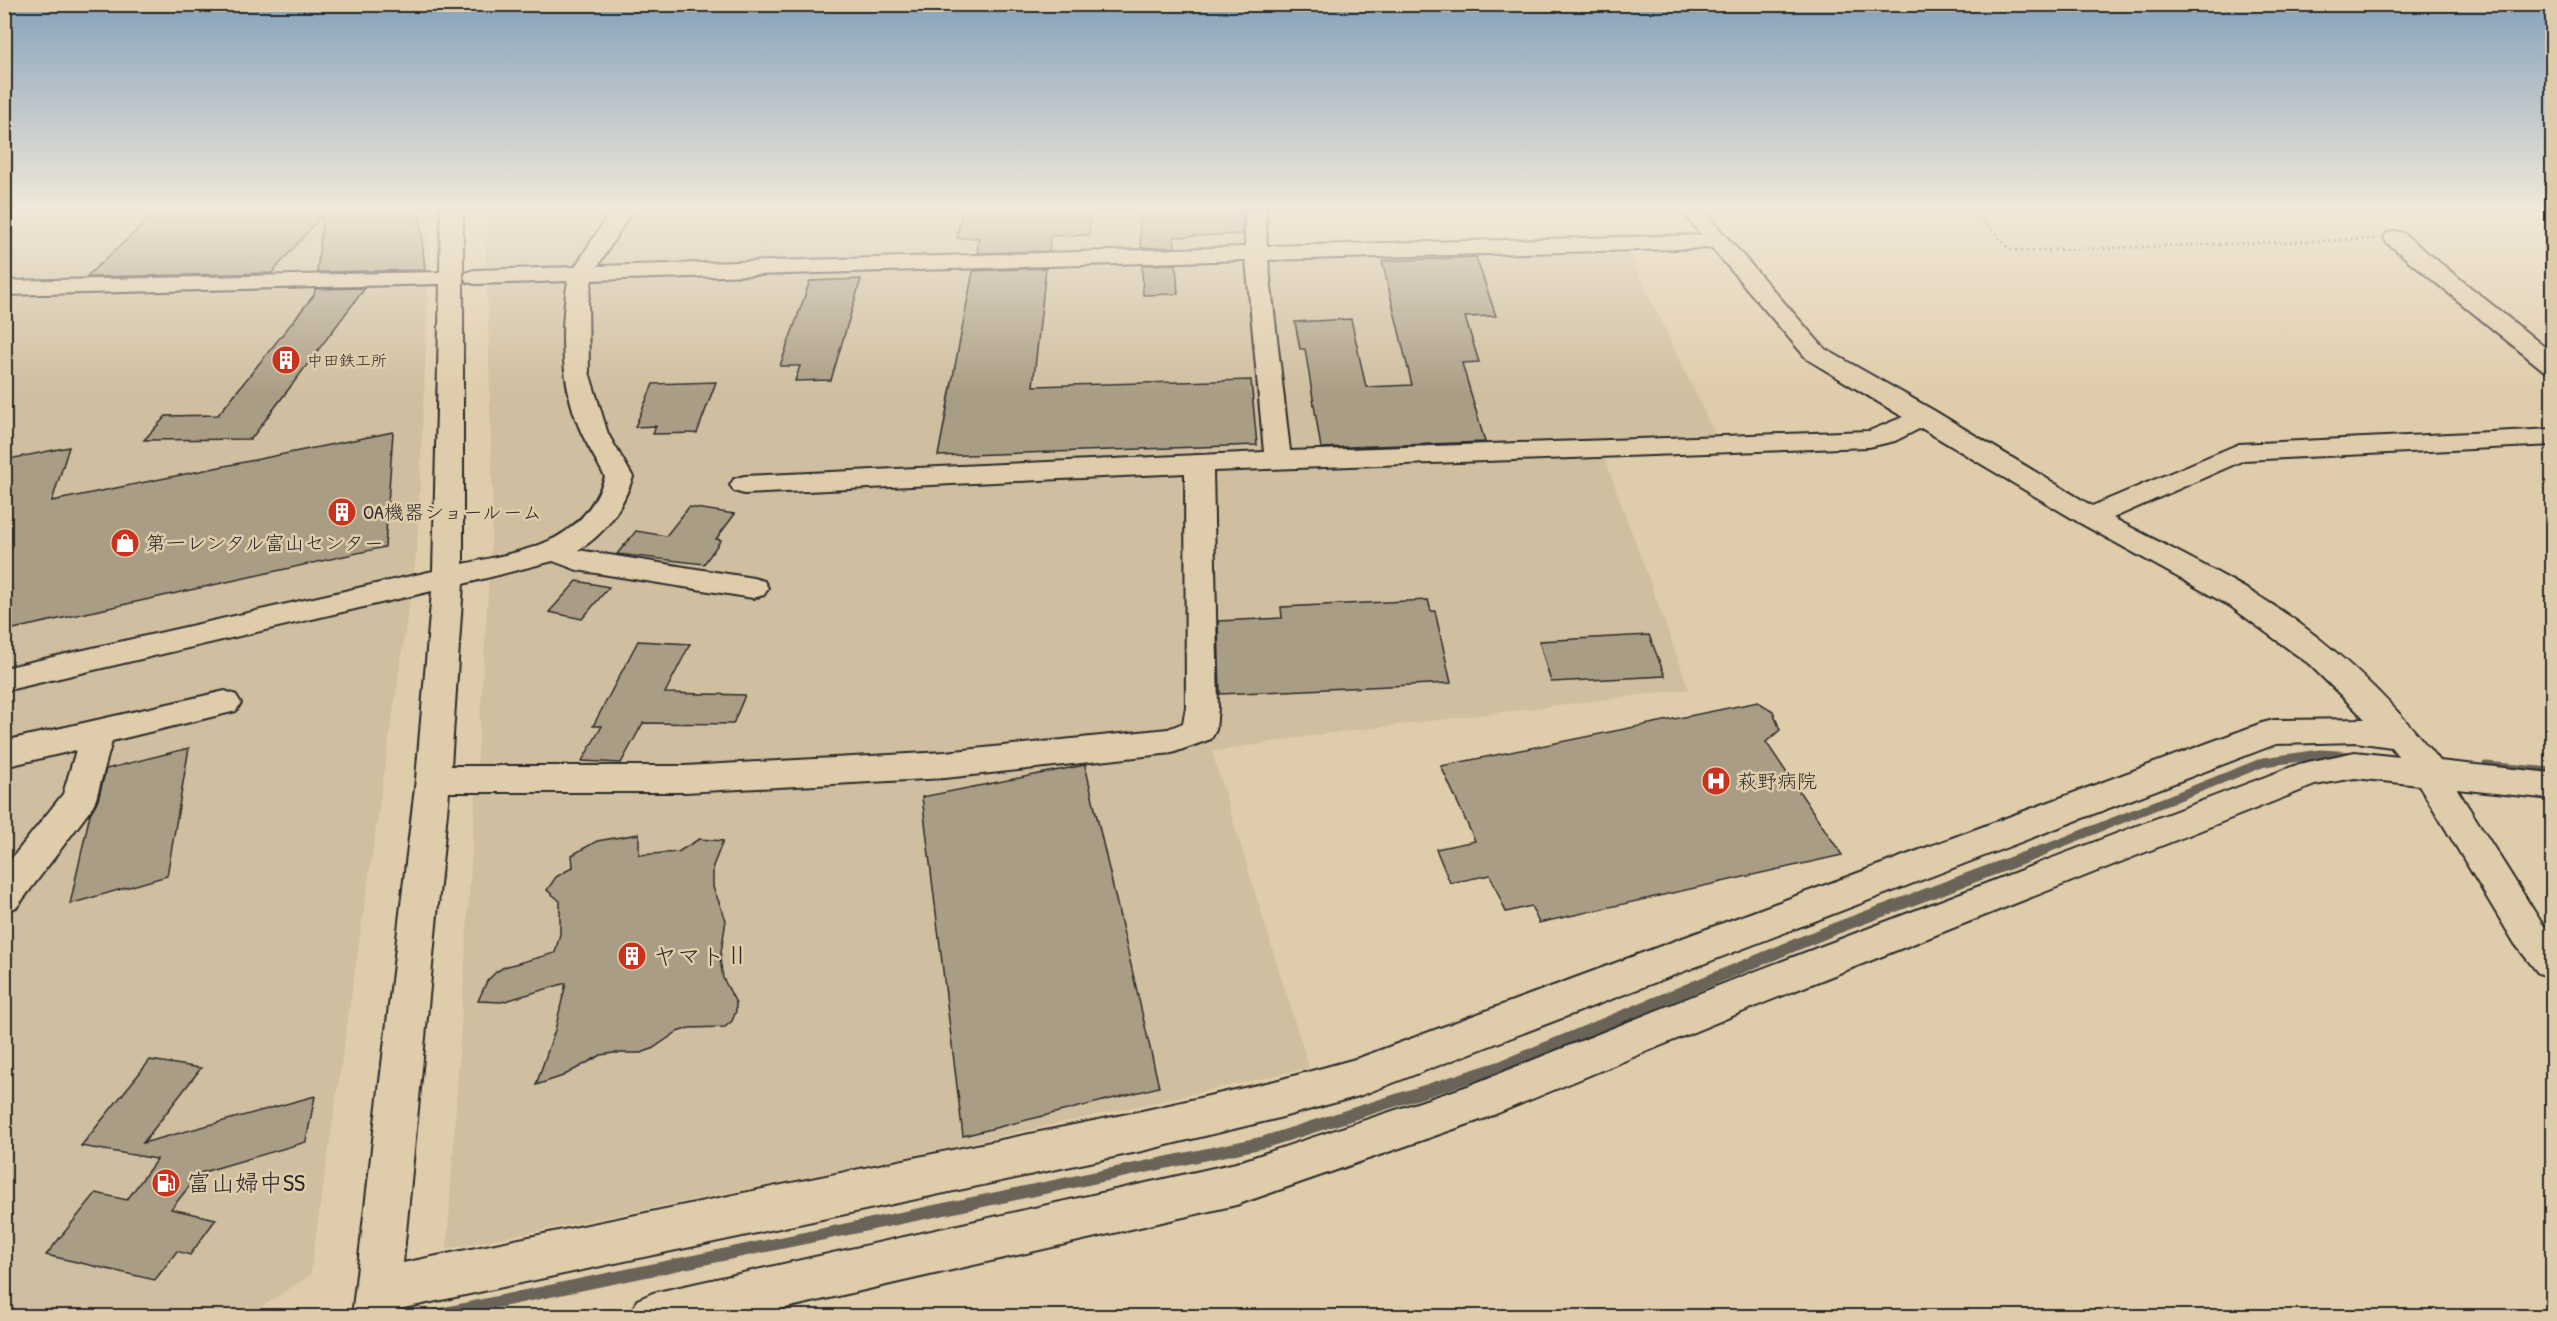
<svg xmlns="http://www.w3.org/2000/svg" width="2557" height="1321" font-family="'Patrick Hand','Klee One',sans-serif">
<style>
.built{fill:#cfbe9f}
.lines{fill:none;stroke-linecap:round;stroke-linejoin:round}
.stream-far1{stroke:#6b6459;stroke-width:9}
.stream{stroke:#6b6459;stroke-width:12}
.building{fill:#aa9d85;stroke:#2b2b2b;stroke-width:1.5}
.minor-casing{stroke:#2b2b2b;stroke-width:4}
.path{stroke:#2b2b2b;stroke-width:3;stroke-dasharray:1.5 4;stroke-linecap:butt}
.minor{fill:#dfccaa;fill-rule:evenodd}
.labels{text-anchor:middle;stroke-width:5;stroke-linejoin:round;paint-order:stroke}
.far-poi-label{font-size:16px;fill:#2b2b2b;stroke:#dfccaa;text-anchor:start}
.poi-label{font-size:20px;fill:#2b2b2b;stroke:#dfccaa;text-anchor:start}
.near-poi-label{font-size:24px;fill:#2b2b2b;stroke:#dfccaa;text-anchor:start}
</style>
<rect width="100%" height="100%" fill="#dfccaa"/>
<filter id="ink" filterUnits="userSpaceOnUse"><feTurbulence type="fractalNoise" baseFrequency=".0167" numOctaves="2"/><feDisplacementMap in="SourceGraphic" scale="12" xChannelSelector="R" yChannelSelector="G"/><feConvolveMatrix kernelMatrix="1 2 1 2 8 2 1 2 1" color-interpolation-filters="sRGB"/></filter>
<g filter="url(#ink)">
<g class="built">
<polygon points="25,209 432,209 417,550 310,1275 248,1316 5,1316 4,213"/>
<polygon points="485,209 1252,209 1251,262 1627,249 1718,441 1600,446 1689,689 1316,735 1212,752 1309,1068 902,1158 447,1249 493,514"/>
</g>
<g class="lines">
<g class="stream-far1">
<polyline points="2486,766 2552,772"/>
<polyline points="2038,852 2264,762 2321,754 2353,756"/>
</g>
<polyline class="stream" points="430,1316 1265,1142 1500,1067 1834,929 2042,851"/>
</g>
<g class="building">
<polygon points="160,209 419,209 425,270 317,272 323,214 272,273 86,277"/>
<polygon points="962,209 1090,209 1089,235 1050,236 1049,251 977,253 979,238 957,238"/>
<polygon points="1139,209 1242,209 1243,234 1174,237 1175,247 1141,248"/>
<polygon points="1476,257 1496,316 1465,317 1479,362 1462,363 1485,442 1321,448 1305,349 1300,349 1295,322 1351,319 1366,387 1412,385 1382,261"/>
<polygon points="1176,264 1178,294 1143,295 1142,265"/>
<polygon points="1046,268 1033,386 1251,380 1257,445 938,456 973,271"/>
<polygon points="861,279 831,380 795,381 800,366 780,366 810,281"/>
<polygon points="365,288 251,439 144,440 166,416 218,415 314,295 315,289"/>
<polygon points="716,382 697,433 653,434 656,426 635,427 653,384"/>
<polygon points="393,432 385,547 4,631 4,460 69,447 52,501"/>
<polygon points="689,507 735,514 716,539 721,540 704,564 617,554 636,531 666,536"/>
<polygon points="577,581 609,587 582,619 549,612"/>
<polygon points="1428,600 1431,611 1435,611 1451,683 1220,694 1218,621 1282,618 1281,607"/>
<polygon points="1649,635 1665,676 1551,682 1539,641"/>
<polygon points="638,641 690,644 665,693 745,695 733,724 643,723 621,763 582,761 602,726 593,726"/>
<polygon points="1758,702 1773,711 1780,730 1766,742 1842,855 1539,923 1531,906 1506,912 1490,875 1450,883 1436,849 1475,841 1441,766"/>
<polygon points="189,748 167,876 70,904 90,814 98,800 106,769"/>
<polygon points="1085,765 1159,1087 963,1136 922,797"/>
<polygon points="639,834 639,855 678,852 699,839 723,841 713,866 713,887 726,920 720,959 723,978 736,1003 736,1011 732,1021 725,1027 689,1028 677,1032 652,1049 641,1053 613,1053 601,1055 563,1076 536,1085 555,1030 566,983 502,1002 478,1001 487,981 496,972 504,967 555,953 560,934 560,901 547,890 556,877 573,867 572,855 597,841"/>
<polygon points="150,1060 201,1068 143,1143 315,1096 306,1142 200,1173 171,1209 216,1219 190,1255 177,1251 155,1280 46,1255 96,1193 127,1200 157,1159 81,1146"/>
</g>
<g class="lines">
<g class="minor-casing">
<g id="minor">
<path d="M441,209H463V564C526,550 581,546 605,477C598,463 590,450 583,436C561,390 559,330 568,281L475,284L467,282L464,277L467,272L475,270L575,267L612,209H633L598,266L1245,247V209H1266L1267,246L1701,235L1680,209H1702L1825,349L1933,410L2092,506L2239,444L2552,429V445L2244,460L2113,518C2159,542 2205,565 2250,591C2321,632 2390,697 2439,761L2552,773V799L2457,789L2541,922L2552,935V977L2538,973L2515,944L2419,785L2355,778L2315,785L1766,1002L1486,1118L1236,1205L751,1316H630L637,1300L653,1293L1236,1163L1468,1086L1738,978L2299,764L2355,752L2399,757L2391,747L2356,742L2276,744L1359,1096L1275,1119L1142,1151L399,1309L398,1316H352L416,779L432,591L4,691V668L433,571L440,284L4,295V281L440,272ZM1712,248L1807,359L1903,417L1869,431L1290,451L1268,260ZM1246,260L1264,452L744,476L734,479L730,485L734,491L744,494L1185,473L1186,707L1183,723L1168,729L945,752L685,766H451L463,584L553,561L577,570L753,598L764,595L768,588L764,581L753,578L578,550C607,533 622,508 633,477L608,434L589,372L588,302L592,280ZM1921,428L2080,523L2230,606L2309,664L2365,719L2274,720L2262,723L1359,1058L1275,1081L1142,1111L403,1263L449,792H685L945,778L1172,753L1211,739L1216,730L1218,707L1213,471L1869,447L1895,441Z"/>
<polygon points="2395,231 2403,233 2552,353 2552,372 2543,370 2387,243 2384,238 2387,233"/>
<polygon points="225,691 236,695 241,703 236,711 112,741 96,799 91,809 17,907 4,911 4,868 63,794 76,750 4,767 4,741"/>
</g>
</g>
<polyline class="path" points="1973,209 2009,249 2019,251 2374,239"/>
<use href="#minor" class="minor"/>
</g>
</g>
<linearGradient id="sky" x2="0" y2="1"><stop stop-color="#87a3bb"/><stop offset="0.53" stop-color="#f1e8d9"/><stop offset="1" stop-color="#f1e8d9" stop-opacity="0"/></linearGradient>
<rect width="2557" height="394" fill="url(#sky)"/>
<defs>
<g id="building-disc" transform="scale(1.5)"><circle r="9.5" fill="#c8321e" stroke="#dfccaa"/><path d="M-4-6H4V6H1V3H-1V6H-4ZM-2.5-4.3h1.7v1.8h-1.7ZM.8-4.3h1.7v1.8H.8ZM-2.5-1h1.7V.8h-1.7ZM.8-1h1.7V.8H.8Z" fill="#fff"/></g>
<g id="shop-disc" transform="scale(1.5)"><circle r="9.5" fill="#c8321e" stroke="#dfccaa"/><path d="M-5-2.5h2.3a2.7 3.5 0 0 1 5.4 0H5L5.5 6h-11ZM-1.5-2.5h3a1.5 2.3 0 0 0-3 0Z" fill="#fff"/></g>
<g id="hospital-disc" transform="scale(1.5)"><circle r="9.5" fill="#c8321e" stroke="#dfccaa"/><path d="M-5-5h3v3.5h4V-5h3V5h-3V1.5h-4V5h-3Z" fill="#fff"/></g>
<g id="fuel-disc" transform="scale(1.5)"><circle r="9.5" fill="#c8321e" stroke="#dfccaa"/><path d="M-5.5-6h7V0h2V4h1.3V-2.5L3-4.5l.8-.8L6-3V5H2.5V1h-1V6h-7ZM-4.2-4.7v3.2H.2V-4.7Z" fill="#fff"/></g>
</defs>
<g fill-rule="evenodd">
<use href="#building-disc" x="286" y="360"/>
<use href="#building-disc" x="342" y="512"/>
<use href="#shop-disc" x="125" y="543"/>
<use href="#hospital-disc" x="1716" y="781"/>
<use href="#building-disc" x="632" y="956"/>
<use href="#fuel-disc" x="166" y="1183"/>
</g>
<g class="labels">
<g class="far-poi-label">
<text x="307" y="366">中田鉄工所</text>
</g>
<g class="poi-label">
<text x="363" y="519">OA機器ショールーム</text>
<text x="146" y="550">第一レンタル富山センター</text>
<text x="1737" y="788">萩野病院</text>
</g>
<g class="near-poi-label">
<text x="653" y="964">ヤマトⅡ</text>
<text x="187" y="1191">富山婦中SS</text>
</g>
</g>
<rect width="2557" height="1321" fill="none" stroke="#dfccaa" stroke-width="24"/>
<rect x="12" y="12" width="2533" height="1297" fill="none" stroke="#2b2b2b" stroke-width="2" filter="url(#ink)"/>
</svg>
